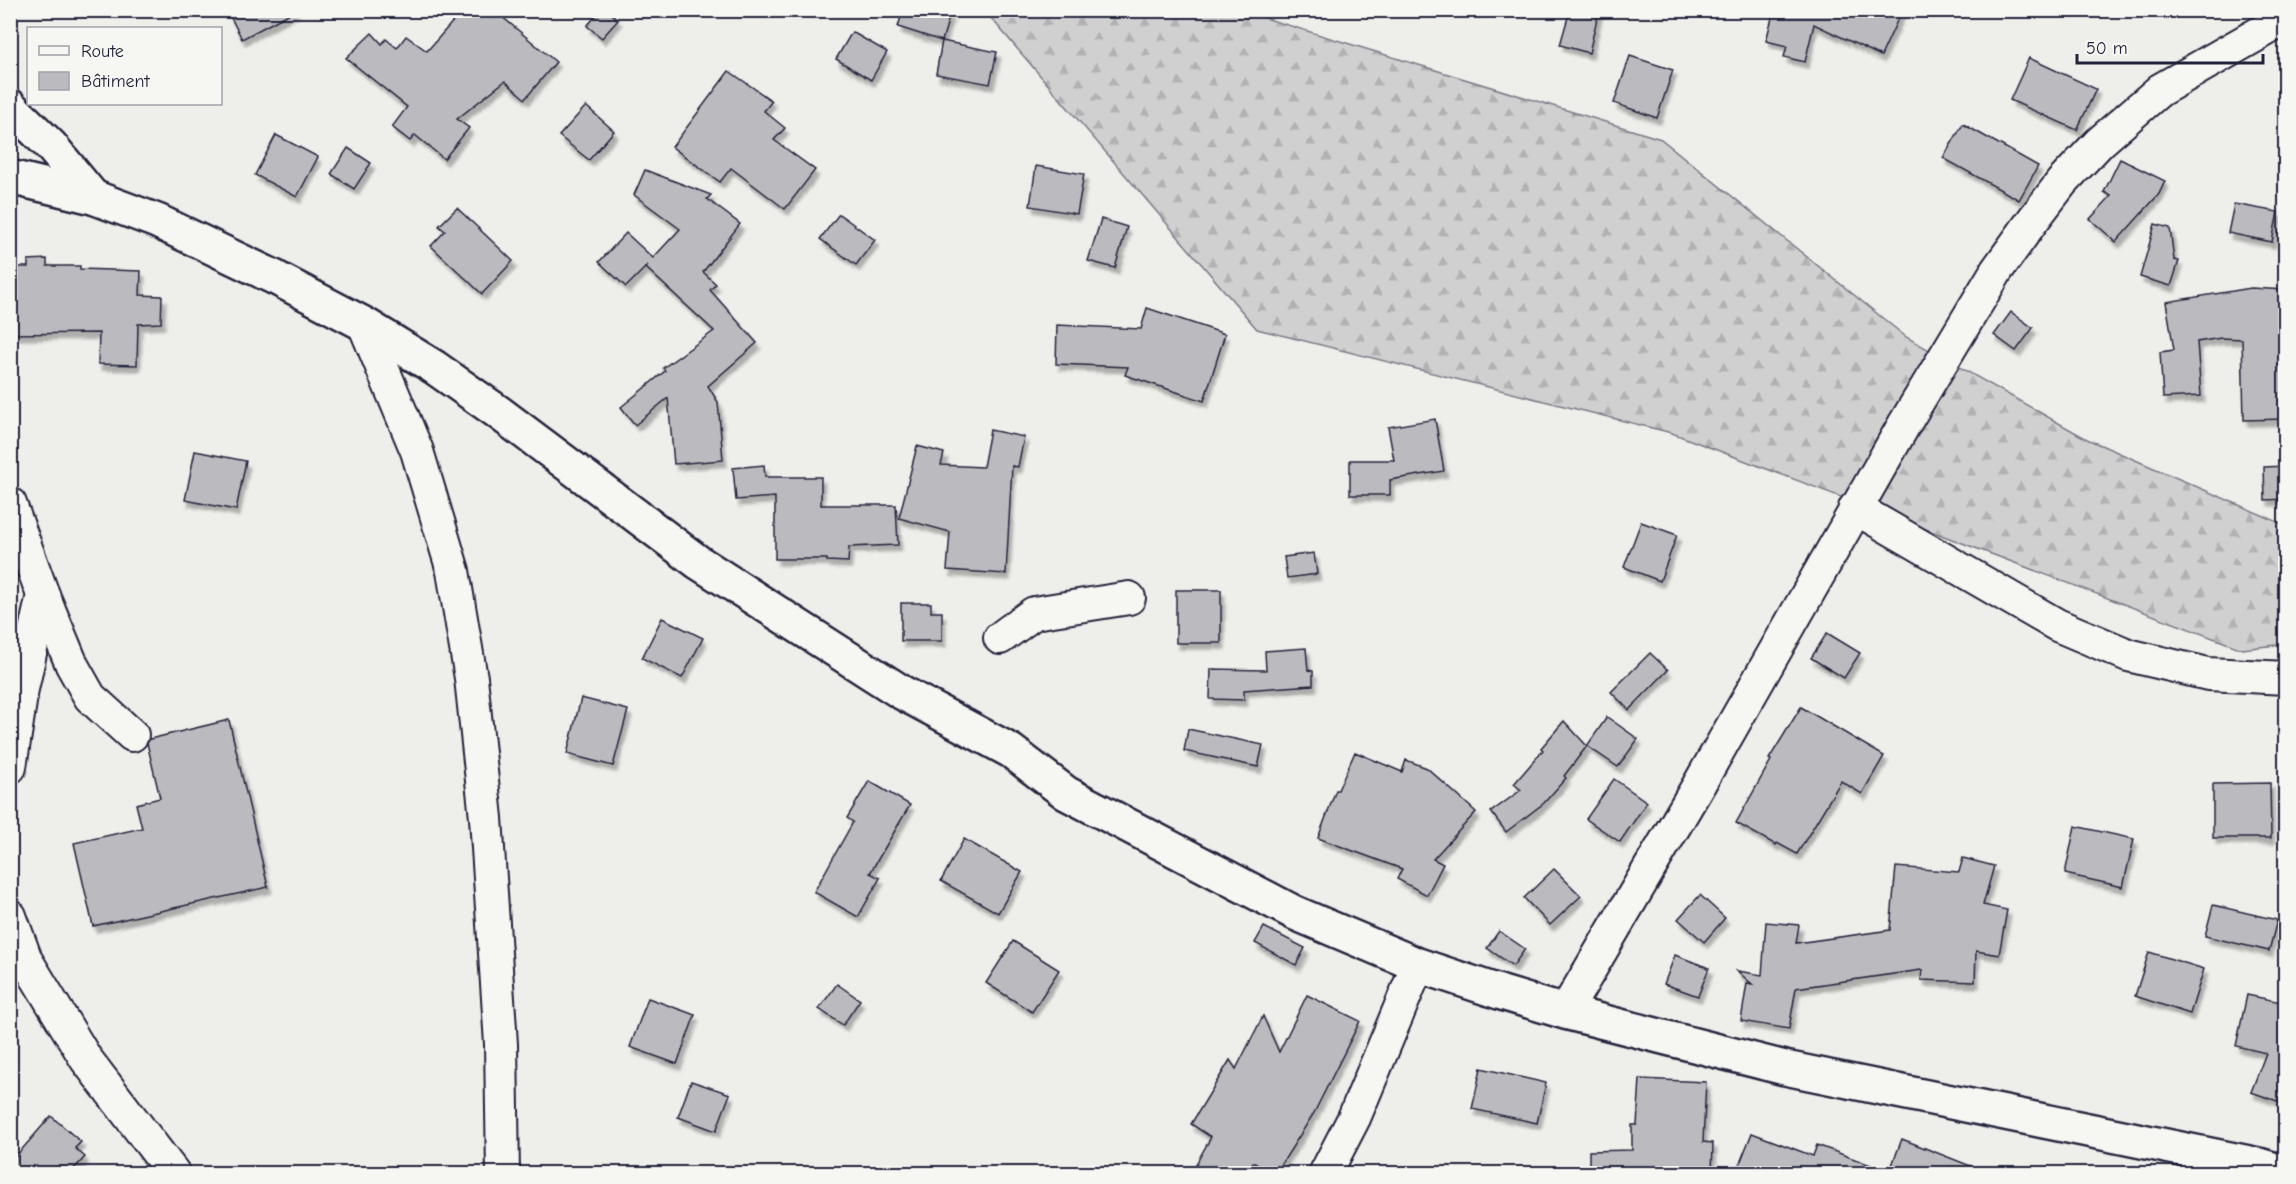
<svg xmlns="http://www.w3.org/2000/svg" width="2296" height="1184" font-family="'Comic Neue',sans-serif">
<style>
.forest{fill:url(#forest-firs);stroke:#797986;stroke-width:1.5}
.building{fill:#bbbbbf;stroke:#22223b;stroke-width:1.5;filter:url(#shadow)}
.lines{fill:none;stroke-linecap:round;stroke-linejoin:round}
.minor-casing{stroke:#22223b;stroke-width:36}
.major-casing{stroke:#22223b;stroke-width:38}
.minor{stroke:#f6f6f2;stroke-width:32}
.major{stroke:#f6f6f2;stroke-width:33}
</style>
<defs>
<pattern id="forest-firs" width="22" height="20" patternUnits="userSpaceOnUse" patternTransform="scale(1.5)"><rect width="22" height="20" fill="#d0d0d1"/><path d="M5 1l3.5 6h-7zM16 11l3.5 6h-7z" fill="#b2b2b4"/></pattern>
<filter id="shadow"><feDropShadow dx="3.5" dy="6" stdDeviation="1.5" flood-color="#0004"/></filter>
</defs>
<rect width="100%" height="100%" fill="#eeeeeb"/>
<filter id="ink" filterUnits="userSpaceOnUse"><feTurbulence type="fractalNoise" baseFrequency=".0167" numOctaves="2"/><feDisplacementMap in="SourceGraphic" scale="12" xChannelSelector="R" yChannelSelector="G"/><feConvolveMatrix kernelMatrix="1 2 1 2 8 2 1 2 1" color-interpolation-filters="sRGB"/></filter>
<g filter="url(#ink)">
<polygon class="forest" points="985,11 1242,11 1661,139 1906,337 2087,439 2285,525 2285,644 2242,649 1672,433 1257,329"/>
<g class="building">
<polygon points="227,10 296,10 242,39"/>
<polygon points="463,10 494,10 556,62 525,99 505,81 457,119 469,128 444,159 415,135 410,141 392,127 407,107 346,58 372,33 382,44 386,39 397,48 406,36 427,51"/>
<polygon points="601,10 608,10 618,20 602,38 587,26"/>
<polygon points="903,10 937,10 950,14 942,41 898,27"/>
<polygon points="1570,10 1599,10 1589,53 1560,45"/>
<polygon points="1774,10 1902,10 1881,56 1814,24 1805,62 1784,57 1787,46 1766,41"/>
<polygon points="852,32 887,52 871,80 836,59"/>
<polygon points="942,41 997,52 990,84 936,74"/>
<polygon points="1630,56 1673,70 1657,118 1614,103"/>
<polygon points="2029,58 2096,89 2077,130 2010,100"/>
<polygon points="729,71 772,101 764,111 785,128 774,140 815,170 785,209 731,168 720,182 672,147"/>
<polygon points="586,106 614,131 589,160 559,136"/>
<polygon points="1963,124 2038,166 2019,200 1943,158"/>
<polygon points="276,135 318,157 297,197 255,175"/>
<polygon points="348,148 371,163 354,189 331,174"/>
<polygon points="2120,159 2165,181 2159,194 2116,242 2090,219 2111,196 2104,192"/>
<polygon points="1036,166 1084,174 1077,214 1030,206"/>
<polygon points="645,170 711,195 707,199 740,224 703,272 716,284 710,290 757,343 708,386 718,402 723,460 674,464 668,398 635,425 621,407 665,371 663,368 714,331 645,267 648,265 626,287 599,262 626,233 653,258 680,229 634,195"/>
<polygon points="2234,204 2278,212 2272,242 2228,233"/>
<polygon points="457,208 513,261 482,294 431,246 445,231 439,226"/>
<polygon points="839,214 875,240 856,265 820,239"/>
<polygon points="1101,219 1127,227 1115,268 1088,261"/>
<polygon points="2155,224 2170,228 2174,260 2179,261 2171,286 2140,277"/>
<polygon points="47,259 47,266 80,266 80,269 141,271 140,295 162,296 161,323 138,324 137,365 98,364 99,333 10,334 10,267 28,267 28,260"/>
<polygon points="2251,288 2286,290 2286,419 2244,420 2242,339 2221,338 2197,342 2201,396 2163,398 2160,352 2174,350 2166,302"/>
<polygon points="1147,308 1225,334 1204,401 1125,375 1128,367 1056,364 1057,325 1141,329"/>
<polygon points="2011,312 2033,328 2016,351 1994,335"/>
<polygon points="1435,419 1444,471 1390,480 1390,495 1350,495 1350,460 1394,460 1388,427"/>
<polygon points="990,430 1024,437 1018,467 1012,466 1006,574 947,570 950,532 899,518 917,446 944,453 941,465 983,467"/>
<polygon points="195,451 246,461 236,510 185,500"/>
<polygon points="764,465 765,477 821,477 821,505 896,505 898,545 849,547 848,562 827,561 827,559 775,559 775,497 736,500 733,468"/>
<polygon points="2286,466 2286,499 2265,500 2264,467"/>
<polygon points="1641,522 1677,535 1660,581 1624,567"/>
<polygon points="1314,553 1317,574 1287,578 1284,557"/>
<rect x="1176" y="590" width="45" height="53"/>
<polygon points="901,603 931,603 931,612 942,612 942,641 901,641"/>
<polygon points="662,618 703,638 682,678 642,658"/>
<polygon points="1827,633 1860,653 1844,678 1811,658"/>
<polygon points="1306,648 1308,670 1313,671 1313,685 1244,690 1244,700 1210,699 1211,669 1266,670 1265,651"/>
<polygon points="1650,653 1668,670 1629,710 1611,692"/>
<polygon points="581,698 628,710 613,766 567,754"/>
<polygon points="1801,707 1884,756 1862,794 1841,781 1797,854 1777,843 1776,845 1736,823 1771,760 1769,759"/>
<polygon points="1607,717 1638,739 1618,767 1587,746"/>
<polygon points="229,720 268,887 93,926 74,843 142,828 136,804 160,798 147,743 150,739"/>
<polygon points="1564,721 1587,746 1564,776 1566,778 1544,803 1506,832 1491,812 1521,790 1514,784 1543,750 1541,748"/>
<polygon points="1188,729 1263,745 1258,767 1184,751"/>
<polygon points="1355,752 1402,772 1406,760 1427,768 1476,812 1433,859 1443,864 1427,895 1397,879 1402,869 1318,838 1336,790 1338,790"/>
<polygon points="1614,779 1647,802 1620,842 1586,819"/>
<polygon points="869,781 910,805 870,873 880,878 858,917 814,892 853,822 847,818"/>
<polygon points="2270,783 2271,838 2213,838 2213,784"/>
<polygon points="2075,826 2134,839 2123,887 2065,874"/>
<polygon points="964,839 1022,872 998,913 941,881"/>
<polygon points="1963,858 1994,866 1983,905 2007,910 1999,955 1976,951 1975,982 1921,980 1922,970 1796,988 1789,1029 1741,1021 1747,983 1752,984 1737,971 1762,975 1766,922 1799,925 1796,943 1890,930 1896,867 1959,872"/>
<polygon points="1554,869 1581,896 1550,925 1524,898"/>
<polygon points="1700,895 1725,918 1704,942 1678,919"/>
<polygon points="2213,905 2277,920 2269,951 2205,936"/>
<polygon points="1264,927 1305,948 1296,965 1255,943"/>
<polygon points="1499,931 1525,949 1513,966 1487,948"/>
<polygon points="1013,941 1059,970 1032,1012 986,983"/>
<polygon points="2149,952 2204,969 2190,1014 2135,996"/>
<polygon points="1675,955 1709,968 1698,996 1664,984"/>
<polygon points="837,984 860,1000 843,1025 819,1009"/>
<polygon points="1307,995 1360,1021 1314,1113 1276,1173 1271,1173 1253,1162 1247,1173 1191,1173 1211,1137 1191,1124 1230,1060 1236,1069 1263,1016 1279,1052"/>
<polygon points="2247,995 2286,1003 2286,1104 2251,1092 2266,1053 2236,1046"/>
<polygon points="648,998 695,1015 677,1064 630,1047"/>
<polygon points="1481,1068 1546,1083 1537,1123 1472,1109"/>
<polygon points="1640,1079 1706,1082 1703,1142 1713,1143 1712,1173 1589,1173 1589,1151 1632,1150 1632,1125 1637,1125"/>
<polygon points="691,1081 730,1094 716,1131 678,1117"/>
<polygon points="51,1116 81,1142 75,1148 85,1157 70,1173 18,1173 10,1167 10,1163"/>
<polygon points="1752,1133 1813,1156 1817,1145 1887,1171 1887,1173 1736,1173"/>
<polygon points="1902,1139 1986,1172 1986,1173 1889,1173"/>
</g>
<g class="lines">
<g class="minor-casing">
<g id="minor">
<polyline points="364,324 417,451 453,571 471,678 486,818 501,1044 503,1174"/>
<polyline points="10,504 43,595 22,689 10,767"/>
<polyline points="1855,508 2057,625 2128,655 2208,674 2286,678"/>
<polyline points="43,595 72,665 90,697 132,735"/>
<polyline points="1000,638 1034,613 1129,598"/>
<polyline points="10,916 26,960 86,1059 174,1174"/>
<polyline points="1565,1012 1701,781 1905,423 1997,270 2033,220 2062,182 2100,142 2160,90 2286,18"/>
<polyline points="1325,1174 1354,1118 1418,965"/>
</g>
</g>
<g class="major-casing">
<g id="major">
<polyline points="10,106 51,146 93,197"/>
<polyline points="10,177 93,197 157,221 276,278 364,324 434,367 498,412 698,562 901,692 1011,751 1066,793 1295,913 1418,965 1502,993 1565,1012 1785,1068 2259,1165 2286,1173"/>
</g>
</g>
<use href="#minor" class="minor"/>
<use href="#major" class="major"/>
</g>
</g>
<rect width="2296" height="1184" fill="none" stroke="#f6f6f2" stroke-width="36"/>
<rect x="18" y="18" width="2260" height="1148" fill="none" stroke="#22223b" stroke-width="2" filter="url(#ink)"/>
<rect x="27" y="27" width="195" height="78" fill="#f6f6f2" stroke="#a1a1a9" stroke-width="1.5"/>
<rect x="39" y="46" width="30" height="9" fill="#f6f6f2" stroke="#a1a1a9" stroke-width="1.5"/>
<text x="81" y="57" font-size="18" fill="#22223b">Route</text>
<rect x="39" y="72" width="30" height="18" fill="#bbbbbf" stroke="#a1a1a9" stroke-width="1.5"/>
<text x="81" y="87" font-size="18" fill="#22223b">Bâtiment</text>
<path d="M2077 54v9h186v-9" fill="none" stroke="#22223b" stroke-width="3"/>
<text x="2086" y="54" font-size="18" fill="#22223b" stroke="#f6f6f2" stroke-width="4.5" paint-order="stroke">50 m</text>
</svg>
